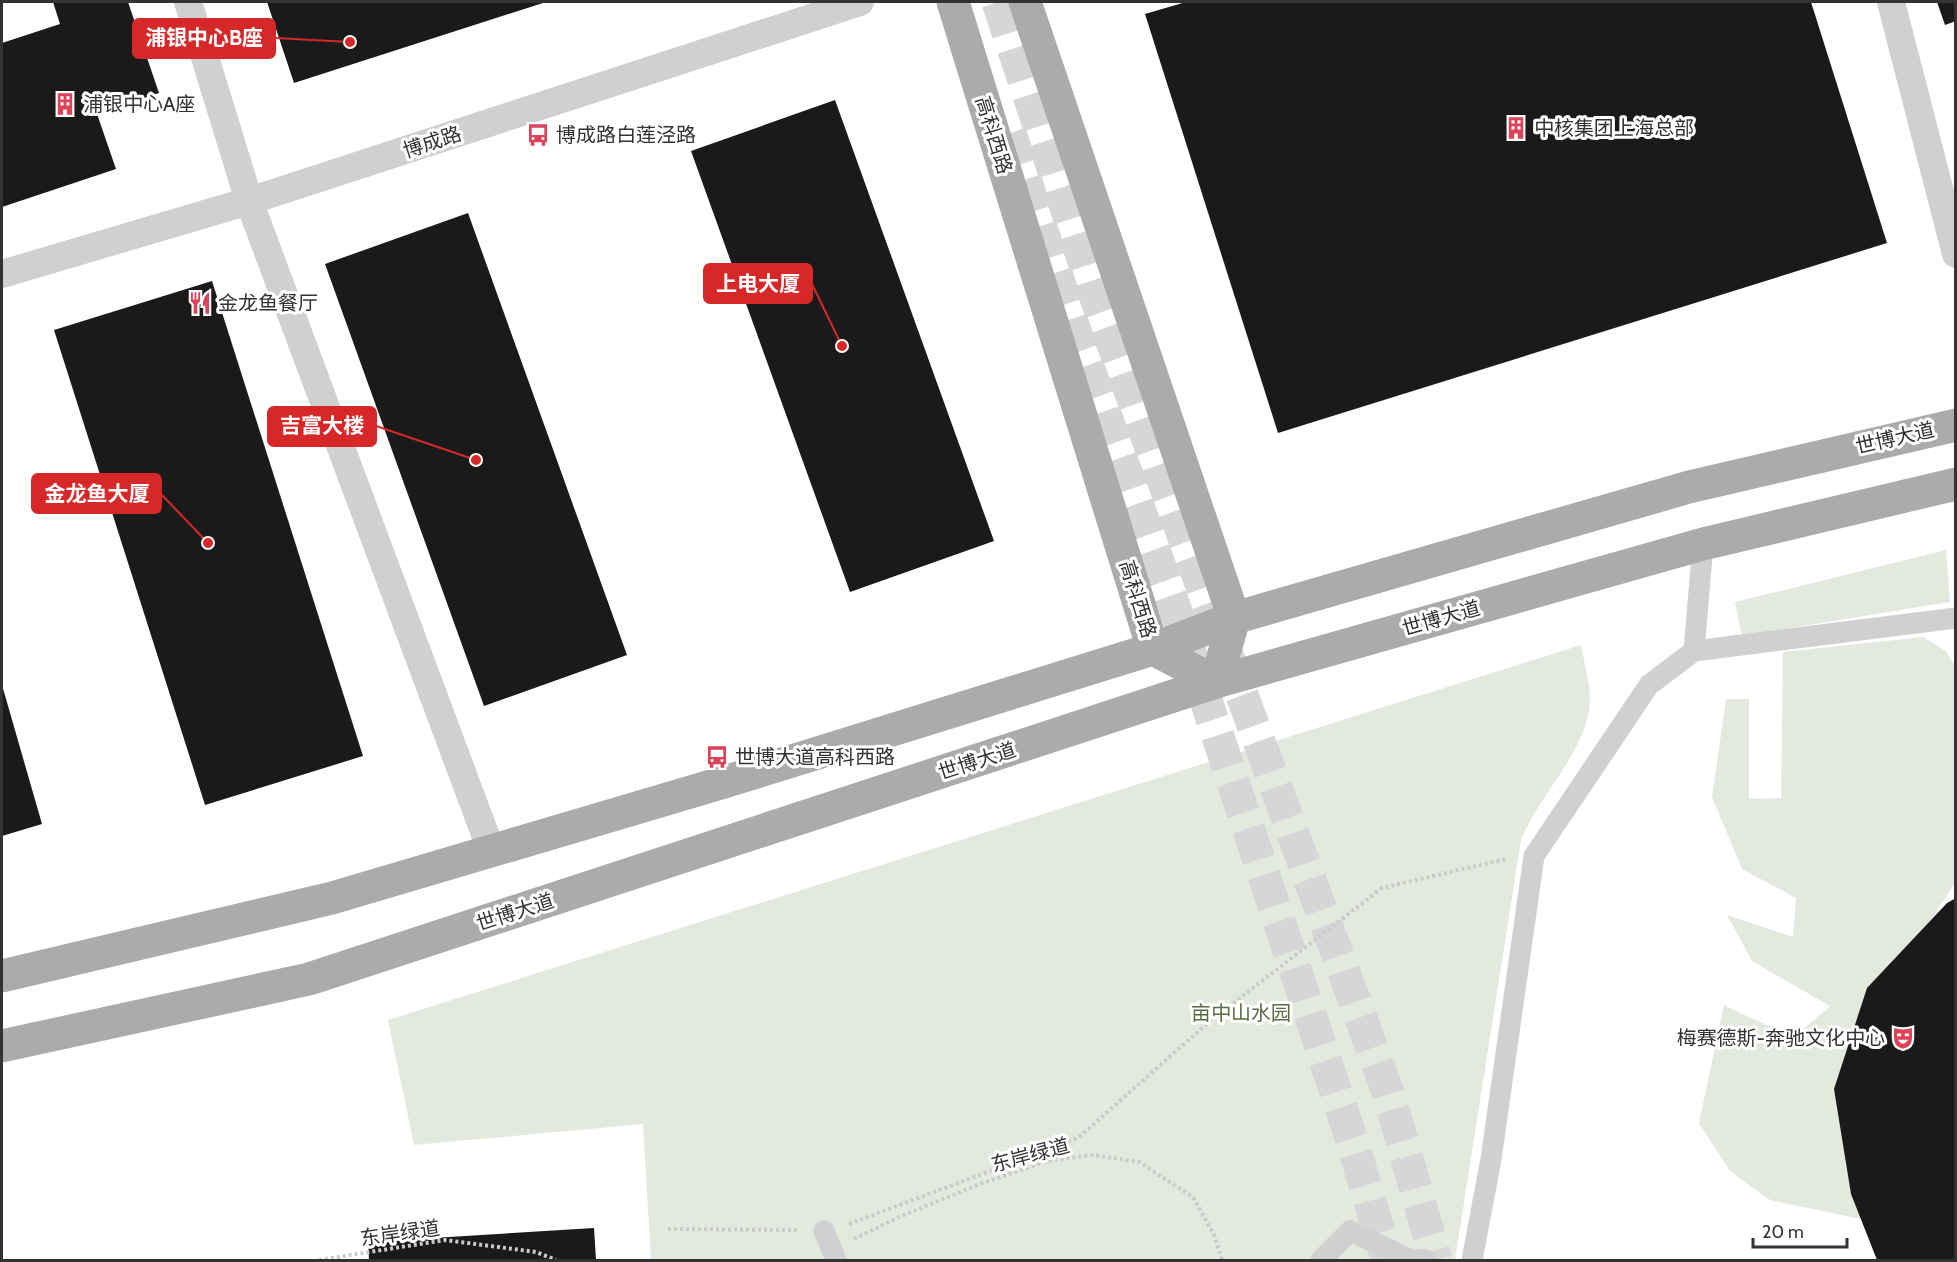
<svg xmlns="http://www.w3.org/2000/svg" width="1957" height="1262" font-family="Cabin,'Noto Sans SC',sans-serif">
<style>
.green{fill:#e4e9dd}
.building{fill:#1a1a1a}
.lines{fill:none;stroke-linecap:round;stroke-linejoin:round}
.secondary-tunnel{stroke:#d6d6d6;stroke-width:33;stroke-dasharray:33 16;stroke-linecap:butt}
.path{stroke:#cacaca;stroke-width:4;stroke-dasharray:3 3;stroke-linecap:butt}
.pedestrian{stroke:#d0d0d0;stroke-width:21}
.minor{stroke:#d0d0d0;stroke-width:28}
.primary{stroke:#ababab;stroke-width:33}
.labels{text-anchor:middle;stroke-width:6;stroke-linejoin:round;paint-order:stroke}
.poi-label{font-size:20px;fill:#333;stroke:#fff;text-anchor:start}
.street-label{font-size:20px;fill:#333;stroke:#fff}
.park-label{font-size:20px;fill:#596d42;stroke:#fff}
.leader{fill:none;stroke:#d62828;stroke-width:2}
.callout-dot{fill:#d62828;stroke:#fff;stroke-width:2}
.callout{fill:#d62828;stroke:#d62828;stroke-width:2}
.callout-label{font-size:21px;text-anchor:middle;font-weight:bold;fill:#fff}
</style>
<rect width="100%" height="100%" fill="#fff"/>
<g class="green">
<polygon points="1946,550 1950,602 1742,636 1735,602"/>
<polygon points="1923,637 1946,651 1955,666 1955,883 1886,987 1875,1222 1770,1200 1730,1171 1699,1123 1724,1005 1793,1038 1830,1006 1752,961 1727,915 1793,937 1796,898 1742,869 1712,797 1726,699 1749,699 1749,799 1781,798 1783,652"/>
<path d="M1581,645C1584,662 1590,682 1590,700C1588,751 1539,794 1521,840L1455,1260H651L643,1124L414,1145L388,1020Z"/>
</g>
<g class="building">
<polygon points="53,2 128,2 159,93 97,114 116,169 2,207 2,43 60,24"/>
<polygon points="267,2 546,2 294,83"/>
<polygon points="1186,2 1811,2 1887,243 1278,433 1145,14"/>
<polygon points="1937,2 1956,2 1956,21 1945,25"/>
<polygon points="835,100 994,541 850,592 691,151"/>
<polygon points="468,213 627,655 484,706 325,264"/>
<polygon points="212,281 363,756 205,805 54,330"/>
<polygon points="2,685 42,824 2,836"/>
<polygon points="1956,898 1956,1260 1877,1260 1851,1194 1834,1089 1867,988 1947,903"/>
<polygon points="594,1228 596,1260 369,1260 368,1242"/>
</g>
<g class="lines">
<g class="secondary-tunnel">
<polyline points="998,2 1096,298 1388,1092 1436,1260"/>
<polyline points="1010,133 1073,325 1183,631 1355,1150 1387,1260"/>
</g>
<g class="path">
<polyline points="849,1224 1078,1138 1209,1022 1382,888 1506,859"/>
<polyline points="668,1229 797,1230"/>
<polyline points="854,1239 899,1217 980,1184 1047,1161 1093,1155 1139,1162 1193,1197 1214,1235 1222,1260"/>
<polyline points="319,1260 445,1240 536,1252 556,1260"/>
</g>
<g class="pedestrian">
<polyline points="1694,651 1703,544"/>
<polyline points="824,1231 836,1260"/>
<polyline points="1321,1260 1350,1231 1409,1259 1426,1260"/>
<polyline points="1472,1260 1491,1159 1534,856 1649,685 1694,651 1956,618"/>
</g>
<g class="minor">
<polyline points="188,2 249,201 491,850"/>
<polyline points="1891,2 1956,254"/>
<polyline points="2,274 249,201 860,2"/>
</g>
<g class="primary">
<polyline points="953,2 1153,649 1216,682"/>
<polyline points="1025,2 1234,618 1216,682"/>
<polyline points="2,976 332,898 721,783 1153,649 1234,618 1689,487 1956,425"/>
<polyline points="2,1046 309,979 1216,682 1703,544 1956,484"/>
</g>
</g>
<defs>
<g id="building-bare" transform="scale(1.8)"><path d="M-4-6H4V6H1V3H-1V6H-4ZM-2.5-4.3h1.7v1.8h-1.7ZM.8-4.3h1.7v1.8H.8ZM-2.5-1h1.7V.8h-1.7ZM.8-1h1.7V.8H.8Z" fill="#dc4358" stroke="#fff" stroke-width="2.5" paint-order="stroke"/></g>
<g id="bus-bare" transform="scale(1.8)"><path d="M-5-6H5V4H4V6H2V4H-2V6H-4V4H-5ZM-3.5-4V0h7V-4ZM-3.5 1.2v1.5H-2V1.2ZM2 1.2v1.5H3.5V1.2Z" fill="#dc4358" stroke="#fff" stroke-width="2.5" paint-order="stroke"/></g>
<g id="restaurant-bare" transform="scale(1.8)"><path d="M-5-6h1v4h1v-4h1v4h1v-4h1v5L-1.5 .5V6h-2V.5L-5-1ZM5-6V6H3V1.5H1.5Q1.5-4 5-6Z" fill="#dc4358" stroke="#fff" stroke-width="2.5" paint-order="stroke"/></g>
<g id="theatre-bare" transform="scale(1.8)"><path d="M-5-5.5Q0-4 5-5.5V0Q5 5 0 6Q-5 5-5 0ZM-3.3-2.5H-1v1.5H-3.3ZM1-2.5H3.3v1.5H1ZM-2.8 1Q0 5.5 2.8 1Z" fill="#dc4358" stroke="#fff" stroke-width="2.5" paint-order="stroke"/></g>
</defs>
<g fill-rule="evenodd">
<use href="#building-bare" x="65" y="104"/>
<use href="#building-bare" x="1516" y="128"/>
<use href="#bus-bare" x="538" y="135"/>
<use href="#restaurant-bare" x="200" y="303"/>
<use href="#bus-bare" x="717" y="757"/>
<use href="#theatre-bare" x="1903" y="1038"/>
</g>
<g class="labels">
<g class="poi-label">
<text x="83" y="111">浦银中心A座</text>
<text x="1534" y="135">中核集团上海总部</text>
<text x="556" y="142">博成路白莲泾路</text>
<text x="218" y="310">金龙鱼餐厅</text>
<text x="735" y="764">世博大道高科西路</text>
<text x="1885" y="1045" text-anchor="end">梅赛德斯-奔驰文化中心</text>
</g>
<g class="street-label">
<text transform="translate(994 135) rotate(73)" y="7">高科西路</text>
<text transform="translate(432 142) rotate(-18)" y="7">博成路</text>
<text transform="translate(1895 438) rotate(-13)" y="7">世博大道</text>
<text transform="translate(1138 599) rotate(73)" y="7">高科西路</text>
<text transform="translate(1441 618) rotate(-16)" y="7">世博大道</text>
<text transform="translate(977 761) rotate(-18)" y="7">世博大道</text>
<text transform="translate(515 912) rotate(-18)" y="7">世博大道</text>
<text transform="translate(1030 1155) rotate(-15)" y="7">东岸绿道</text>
<text transform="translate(400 1233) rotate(-8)" y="7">东岸绿道</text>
</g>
<g class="park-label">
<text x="1241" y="1020">亩中山水园</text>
</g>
</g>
<path class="leader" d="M350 42L275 38M842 346L812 284M476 460L376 426M208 543L161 494"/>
<g class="callout-dot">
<circle cx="350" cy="42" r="6"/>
<circle cx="842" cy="346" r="6"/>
<circle cx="476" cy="460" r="6"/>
<circle cx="208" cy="543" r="6"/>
</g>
<g class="callout">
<rect x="133" y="19" width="142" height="39" rx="6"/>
<rect x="704" y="264" width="108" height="39" rx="6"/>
<rect x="268" y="407" width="108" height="39" rx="6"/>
<rect x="32" y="474" width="129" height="39" rx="6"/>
</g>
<g class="callout-label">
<text x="204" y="45">浦银中心B座</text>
<text x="758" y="291">上电大厦</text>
<text x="322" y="433">吉富大楼</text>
<text x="97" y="501">金龙鱼大厦</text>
</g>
<rect width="1957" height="1262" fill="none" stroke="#333333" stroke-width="6"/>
<path d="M1753 1238v9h94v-9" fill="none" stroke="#333333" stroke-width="3"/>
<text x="1762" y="1238" font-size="18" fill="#333333" stroke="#ffffff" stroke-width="4.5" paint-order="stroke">20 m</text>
</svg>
